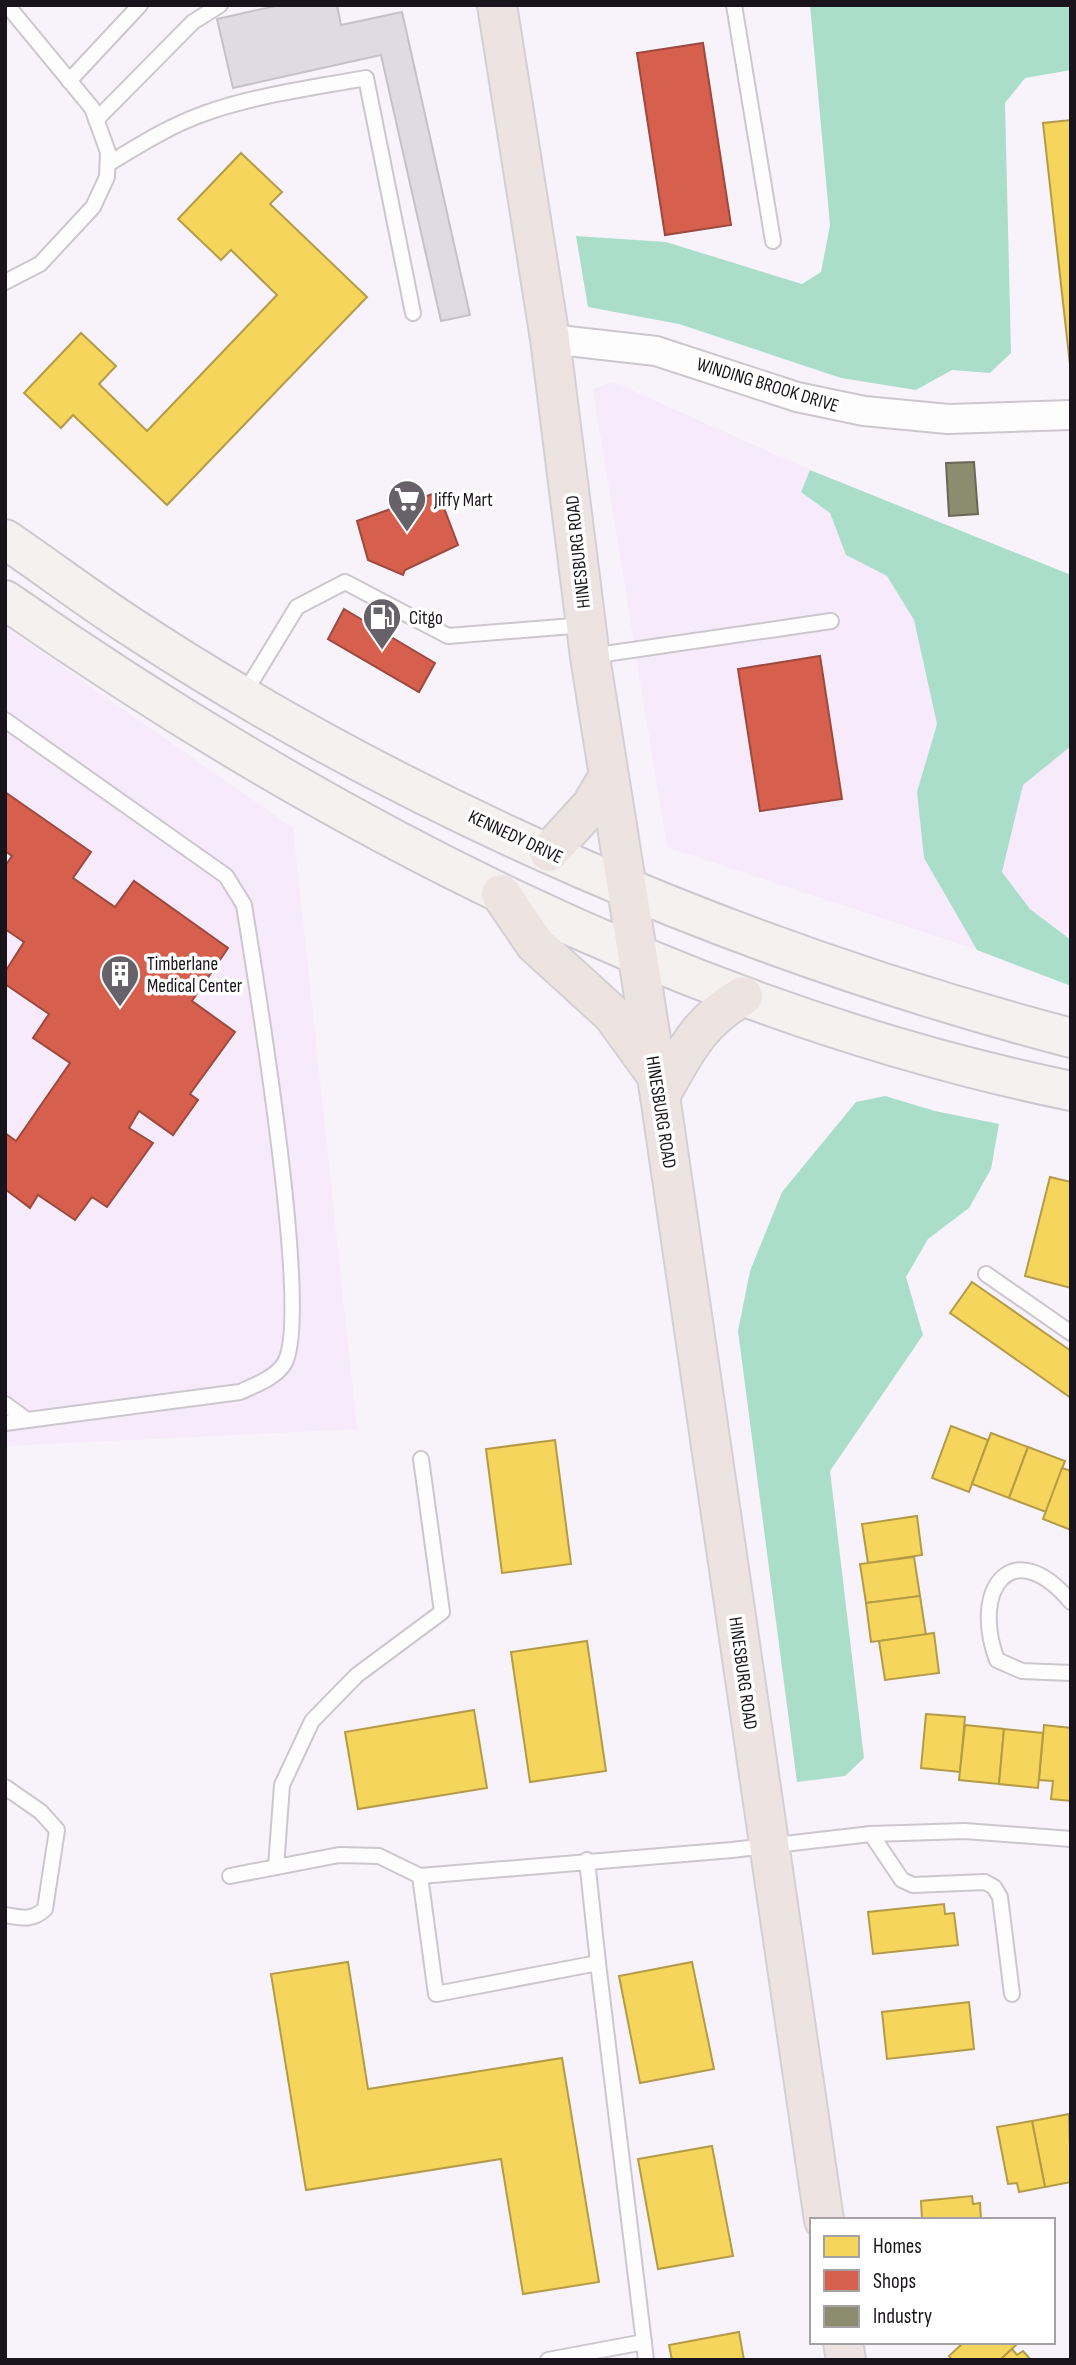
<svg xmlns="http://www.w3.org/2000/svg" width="1076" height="2365" font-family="'Sofia Sans Condensed',sans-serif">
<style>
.built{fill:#f6eafb}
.forest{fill:#abdeca}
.homes{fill:#f6d55c;stroke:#b49b48;stroke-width:2}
.shops{fill:#d6604d;stroke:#9d493e;stroke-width:2}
.industry{fill:#8c8c6e;stroke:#6a6855;stroke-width:2}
.building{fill:#e0dbe3;stroke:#c6c1c8;stroke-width:2}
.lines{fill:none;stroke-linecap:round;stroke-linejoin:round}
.service-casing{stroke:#ccc7ce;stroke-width:18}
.minor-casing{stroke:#ccc7ce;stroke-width:32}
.secondary-casing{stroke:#ccc7ce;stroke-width:42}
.primary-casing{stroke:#d3d0d4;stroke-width:42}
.service{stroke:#fefdfe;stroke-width:14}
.minor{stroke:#fefdfe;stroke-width:28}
.secondary{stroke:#f5f1f0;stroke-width:38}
.primary{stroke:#ede4e1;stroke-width:38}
.labels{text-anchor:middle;stroke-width:7;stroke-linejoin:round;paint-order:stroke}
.street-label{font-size:19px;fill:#19141b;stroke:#fff}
.poi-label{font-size:19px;fill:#19141b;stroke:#fff;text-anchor:start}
</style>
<rect width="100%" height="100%" fill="#f8f2fa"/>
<g class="built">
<polygon points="613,382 810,470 801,492 830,513 846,555 887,576 914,620 937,724 917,792 924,858 977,950 667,847 593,389"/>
<polygon points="5,627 293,828 357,1429 5,1446"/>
<polygon points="1071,746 1071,940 1030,909 1002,872 1023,785"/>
</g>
<g class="forest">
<polygon points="810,5 1071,5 1071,70 1025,78 1005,103 1011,353 990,373 952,370 916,390 841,378 679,324 588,307 576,236 666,242 802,284 821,272 830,225"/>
<polygon points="810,470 1071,575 1071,746 1023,785 1002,872 1030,909 1071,940 1071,986 977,950 924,858 917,792 937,724 914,620 887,576 846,555 830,513 801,492"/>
<polygon points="885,1096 935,1111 999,1124 991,1169 969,1208 928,1239 906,1277 923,1335 830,1471 864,1758 845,1776 797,1782 738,1331 750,1271 782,1192 856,1102"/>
</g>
<g class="homes">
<polygon points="1071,120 1071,365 1070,365 1043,123"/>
<polygon points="241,153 282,192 270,204 367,297 167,505 73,415 61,428 24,393 81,333 116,366 99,384 147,431 277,295 231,250 221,260 178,219"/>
<polygon points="1050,1177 1071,1182 1071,1288 1025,1276"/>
<polygon points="972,1282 1071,1351 1071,1398 950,1313"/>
<polygon points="951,1426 988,1440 969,1492 932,1478"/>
<polygon points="991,1433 1028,1447 1009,1498 972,1484"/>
<polygon points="555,1440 571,1564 502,1573 486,1449"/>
<polygon points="1028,1447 1065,1461 1046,1512 1009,1498"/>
<polygon points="1062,1468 1071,1471 1071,1530 1043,1519"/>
<polygon points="917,1516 922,1555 868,1563 862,1524"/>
<polygon points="914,1557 920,1596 866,1603 860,1564"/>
<polygon points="920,1596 926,1635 871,1642 866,1603"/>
<polygon points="934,1633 939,1673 885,1680 879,1641"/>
<polygon points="587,1641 606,1771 530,1782 511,1652"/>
<polygon points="474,1710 487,1788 358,1809 345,1732"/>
<polygon points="926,1714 965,1717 960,1772 921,1768"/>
<polygon points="965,1725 1004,1729 999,1784 959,1780"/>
<polygon points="1044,1725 1071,1728 1071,1801 1051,1799 1053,1781 1039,1780"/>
<polygon points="1004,1729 1043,1733 1038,1788 999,1784"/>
<polygon points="944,1904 945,1914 954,1913 958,1945 873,1954 868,1912"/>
<polygon points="348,1962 368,2089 562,2058 599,2282 523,2294 501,2159 306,2190 271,1974"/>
<polygon points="692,1962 714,2069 640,2083 619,1976"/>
<polygon points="969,2002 974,2049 887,2059 882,2012"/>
<polygon points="1069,2114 1071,2182 1045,2187 1032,2121"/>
<polygon points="1032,2121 1045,2187 1019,2192 1017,2183 1008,2184 997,2127"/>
<polygon points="712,2146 733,2256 658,2269 638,2159"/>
<polygon points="972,2196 973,2204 980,2203 981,2220 915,2220 922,2219 921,2201"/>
<polygon points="739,2332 744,2360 672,2360 669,2345"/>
<polygon points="964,2342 1015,2342 1017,2344 1000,2360 952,2360 949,2356"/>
<polygon points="1012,2349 1017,2355 1023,2351 1031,2360 1000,2360"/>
</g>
<g class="shops">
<polygon points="703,43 731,225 665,235 637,53"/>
<polygon points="438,492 458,545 405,570 403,575 368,560 357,521"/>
<polygon points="344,609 435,663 419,692 328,639"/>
<polygon points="820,656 842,799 760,811 738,669"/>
<polygon points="5,792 91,852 73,878 115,907 134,881 228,948 192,1001 235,1032 190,1094 198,1100 173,1135 139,1111 129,1128 153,1143 107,1207 92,1197 75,1220 38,1195 30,1208 5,1189 5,1133 16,1141 70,1063 33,1038 49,1014 5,984 5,972 24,942 5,929 5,866 12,856 5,851"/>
</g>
<polygon class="industry" points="974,462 978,514 949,516 946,463"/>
<polygon class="building" points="280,5 337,5 341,25 402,12 470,315 441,321 381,55 233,88 217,19"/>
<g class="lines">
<g class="service-casing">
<g id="service">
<polyline points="734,5 773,241"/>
<polyline points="69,81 140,5"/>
<polyline points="96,120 193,22 220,5"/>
<path d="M108,164C138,146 169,126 203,114C255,95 312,88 366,78L413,313"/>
<polyline points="5,282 40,264 93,207 107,177 108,152 92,108 7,5"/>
<polyline points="591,656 831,621"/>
<polyline points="244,694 297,607 345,582 448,636 585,625"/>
<path d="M5,720L226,876L244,905C255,975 313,1319 284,1364C275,1378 255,1385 240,1392L5,1423"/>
<polyline points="986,1274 1071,1333"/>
<polyline points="5,1404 27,1420"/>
<path d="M1071,1602C1013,1533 970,1588 997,1660L1022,1671L1071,1673"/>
<path d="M5,1787L41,1812L57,1830L45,1909C32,1921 22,1918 5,1915"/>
<polyline points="871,1834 902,1880 913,1885 985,1882 994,1887 1000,1897 1012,1994"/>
<polyline points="587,1860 598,1963 436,1994 420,1876 732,1850 871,1834 965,1831 1071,1839"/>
<polyline points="276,1867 282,1785 312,1721 357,1675 442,1612 421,1459"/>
<polyline points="230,1876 339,1855 379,1856 420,1876"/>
<polyline points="598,1963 646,2360"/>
<polyline points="548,2360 644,2342"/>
</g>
</g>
<g class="minor-casing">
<polyline id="minor" points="550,339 656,351 797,397 864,411 948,419 1071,415"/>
</g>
<g class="secondary-casing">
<g id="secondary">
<path d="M5,539C46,567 86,597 127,624C413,812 741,951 1071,1038"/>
<path d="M5,600C327,824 685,1011 1071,1091"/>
</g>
</g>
<g class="primary-casing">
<g id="primary">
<polyline points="497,5 550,339 590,657 660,1096 824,2220"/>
<polyline points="549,852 591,806 608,777"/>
<polyline points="501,894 535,944 612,1014 652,1069"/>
<path d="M660,1096C685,1052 698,1022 743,996"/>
<polyline points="843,2342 846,2360"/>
</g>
</g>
<use href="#service" class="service"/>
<use href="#minor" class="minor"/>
<use href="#secondary" class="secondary"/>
<use href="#primary" class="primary"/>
</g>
<defs>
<g id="supermarket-pin" transform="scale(2.0125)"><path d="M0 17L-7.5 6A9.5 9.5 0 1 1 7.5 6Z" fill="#676269" stroke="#fff"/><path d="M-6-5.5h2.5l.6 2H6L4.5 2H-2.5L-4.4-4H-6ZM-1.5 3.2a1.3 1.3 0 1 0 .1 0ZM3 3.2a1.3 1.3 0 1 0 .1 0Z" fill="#fff"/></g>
<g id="fuel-pin" transform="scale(2.0125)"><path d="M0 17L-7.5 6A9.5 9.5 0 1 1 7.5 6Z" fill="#676269" stroke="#fff"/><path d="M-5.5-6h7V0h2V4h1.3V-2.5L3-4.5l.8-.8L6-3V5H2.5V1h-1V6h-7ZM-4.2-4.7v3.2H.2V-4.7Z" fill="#fff"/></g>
<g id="building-pin" transform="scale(2.0125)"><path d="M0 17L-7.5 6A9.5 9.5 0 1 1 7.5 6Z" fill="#676269" stroke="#fff"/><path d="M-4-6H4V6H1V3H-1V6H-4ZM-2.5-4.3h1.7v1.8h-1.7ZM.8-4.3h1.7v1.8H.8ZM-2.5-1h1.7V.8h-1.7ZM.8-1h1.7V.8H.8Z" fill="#fff"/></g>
</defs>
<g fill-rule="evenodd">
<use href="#supermarket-pin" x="407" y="499"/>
<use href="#fuel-pin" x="382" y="617"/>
<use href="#building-pin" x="120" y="974"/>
</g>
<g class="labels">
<g class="street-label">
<text transform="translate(768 384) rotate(17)" y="7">WINDING BROOK DRIVE</text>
<text transform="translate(577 552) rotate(-96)" y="7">HINESBURG ROAD</text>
<text transform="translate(516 836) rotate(25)" y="7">KENNEDY DRIVE</text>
<text transform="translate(662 1112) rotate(81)" y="7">HINESBURG ROAD</text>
<text transform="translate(744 1673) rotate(82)" y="7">HINESBURG ROAD</text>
</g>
<g class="poi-label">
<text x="434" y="506">Jiffy Mart</text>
<text x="409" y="624">Citgo</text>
<text x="147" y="970">Timberlane<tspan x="147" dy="22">Medical Center</tspan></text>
</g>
</g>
<rect width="1076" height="2365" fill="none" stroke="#19141b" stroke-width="14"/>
<rect x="810" y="2218" width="245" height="126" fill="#ffffff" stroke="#a3a1a4" stroke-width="2"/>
<rect x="824" y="2236" width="35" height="21" fill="#f6d55c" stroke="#a3a1a4" stroke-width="2"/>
<text x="873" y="2253" font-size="21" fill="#19141b">Homes</text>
<rect x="824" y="2270" width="35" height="21" fill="#d6604d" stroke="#a3a1a4" stroke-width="2"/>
<text x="873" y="2288" font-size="21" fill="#19141b">Shops</text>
<rect x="824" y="2306" width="35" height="21" fill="#8c8c6e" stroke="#a3a1a4" stroke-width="2"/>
<text x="873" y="2323" font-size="21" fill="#19141b">Industry</text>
</svg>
